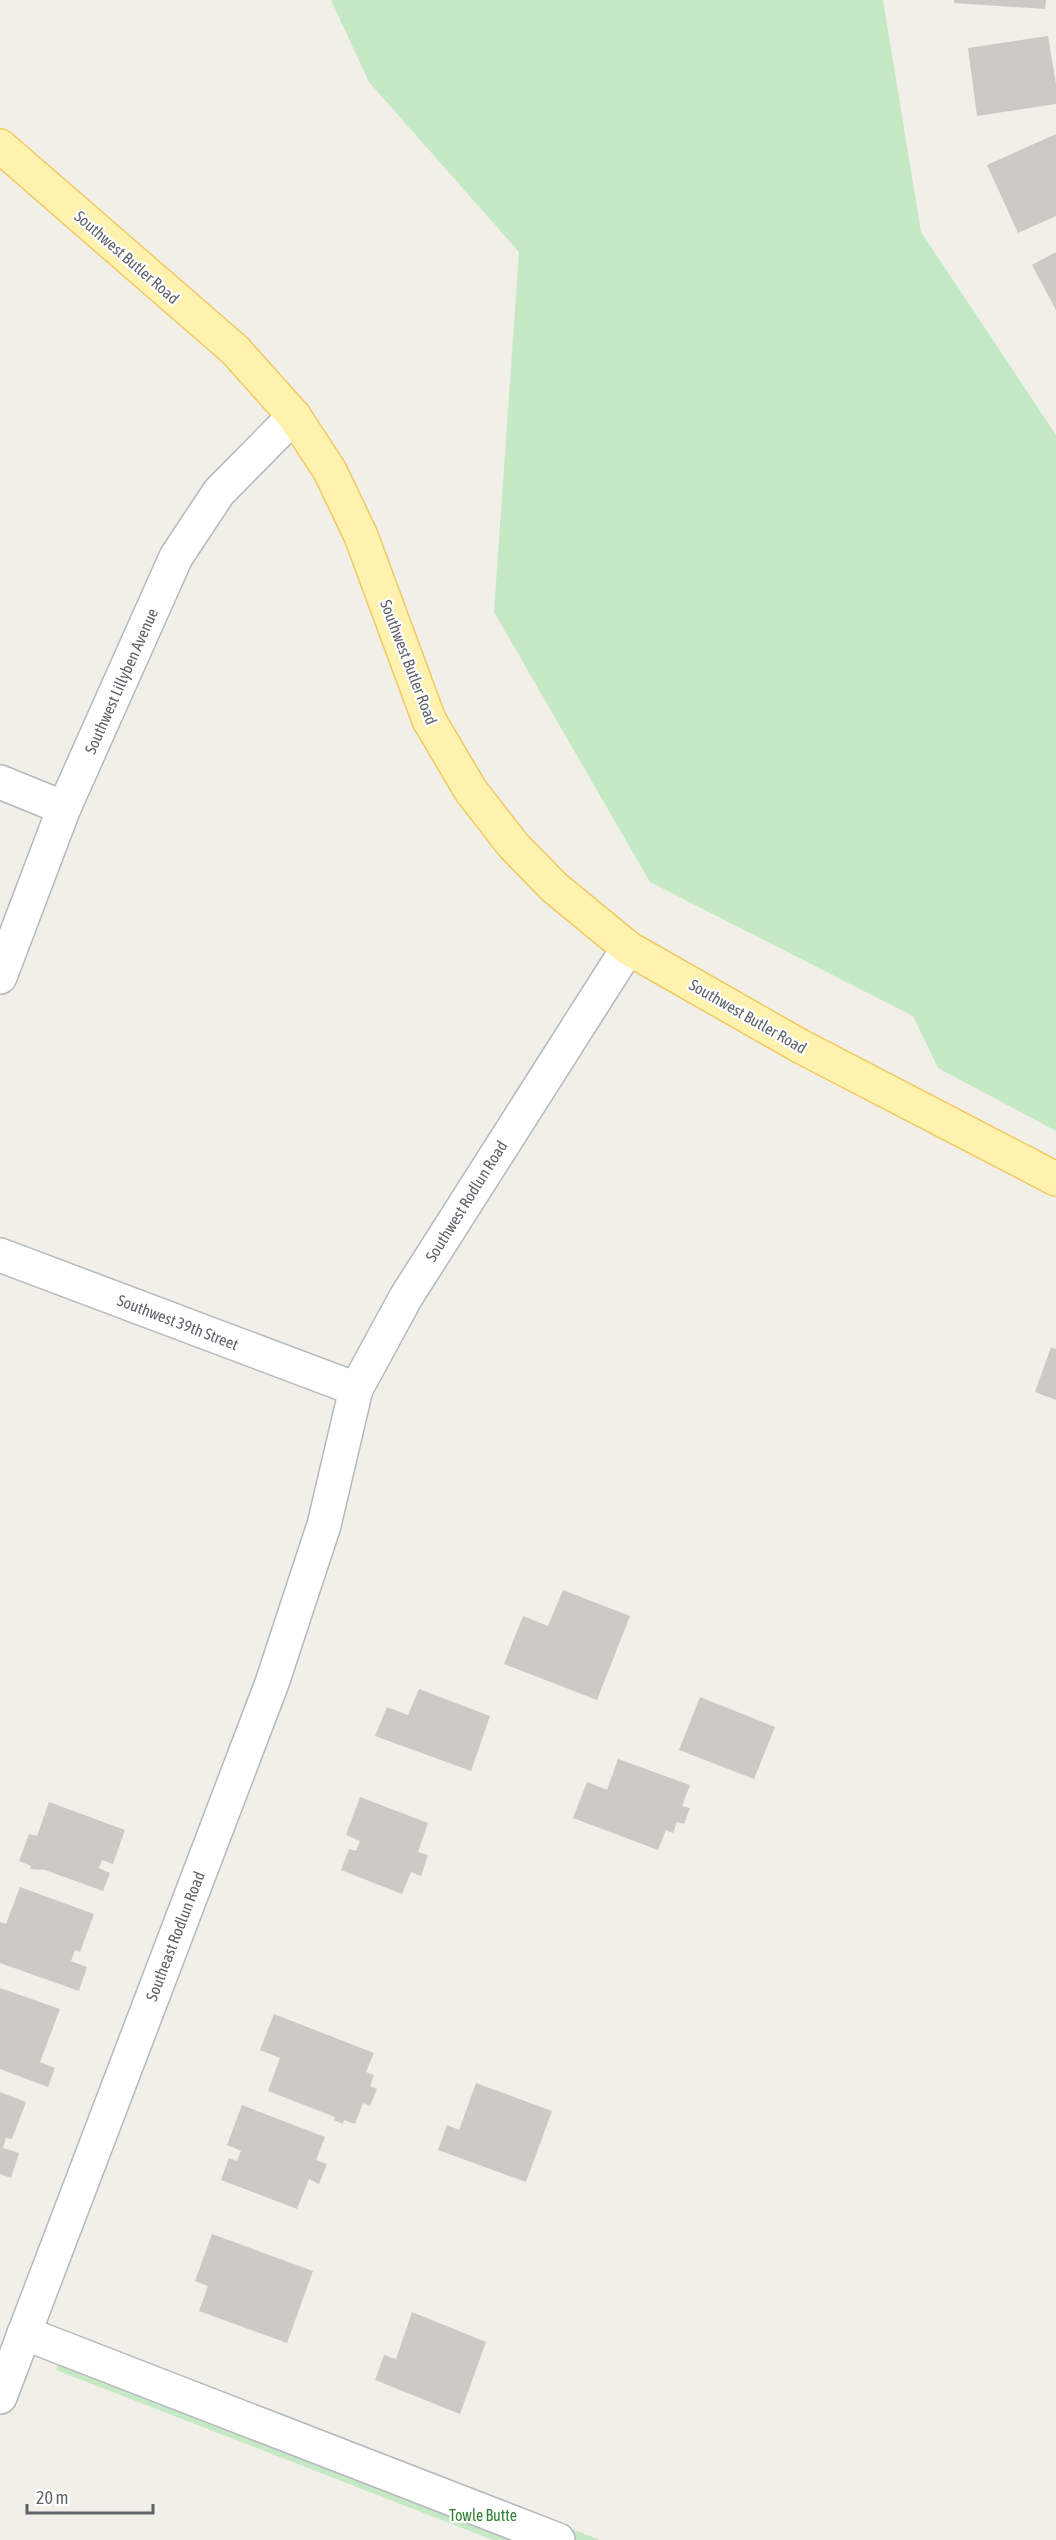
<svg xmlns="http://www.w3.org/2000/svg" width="1056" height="2540" font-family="'Asap Condensed',sans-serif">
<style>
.green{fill:#c5e8c5}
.building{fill:#cccac5}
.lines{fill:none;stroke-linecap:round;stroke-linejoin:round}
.minor-casing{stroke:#b5b8bc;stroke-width:36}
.major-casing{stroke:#f2c960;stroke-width:36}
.minor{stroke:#fff;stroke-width:33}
.major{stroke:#fff2af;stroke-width:33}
.labels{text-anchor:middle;stroke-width:4.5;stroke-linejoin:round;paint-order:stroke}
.street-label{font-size:16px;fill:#5f6368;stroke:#fff}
.park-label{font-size:16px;fill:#348238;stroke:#fff}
</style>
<rect width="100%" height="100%" fill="#f1efe8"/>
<g class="green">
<polygon points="331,0 883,0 921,232 1056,435 1056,1131 938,1068 913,1016 650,882 494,612 519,252 369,82"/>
<polygon points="69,2334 600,2540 493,2540 56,2370"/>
</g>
<g class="building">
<polygon points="954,0 1046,0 1045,9 954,3"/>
<polygon points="1048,36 1056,84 1056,104 977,116 968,48"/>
<polygon points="1056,134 1056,216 1018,233 987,165"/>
<polygon points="1056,252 1056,310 1032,265"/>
<polygon points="1051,1347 1056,1349 1056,1400 1035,1392"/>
<polygon points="563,1590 630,1616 597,1700 504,1664 523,1616 548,1626"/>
<polygon points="419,1689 490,1716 471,1771 375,1736 387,1707 408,1715"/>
<polygon points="700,1697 775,1727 754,1779 679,1750"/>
<polygon points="618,1759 690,1785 682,1806 690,1808 684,1824 677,1822 673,1833 666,1830 658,1850 573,1818 587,1782 607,1790"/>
<polygon points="360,1797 428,1823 418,1852 428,1855 421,1876 411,1872 402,1894 341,1870 349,1849 356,1851 360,1841 346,1835"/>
<polygon points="49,1802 125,1830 113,1864 102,1860 99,1868 110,1873 103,1891 45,1870 30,1869 31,1866 19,1861 29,1834 37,1836"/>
<polygon points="20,1887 94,1914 80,1952 75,1950 71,1961 87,1967 79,1991 0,1963 0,1922 6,1924"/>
<polygon points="0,1988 60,2009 40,2062 55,2068 48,2087 0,2069"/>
<polygon points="274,2014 374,2053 366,2072 374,2075 370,2086 377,2089 370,2106 363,2103 355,2124 344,2120 343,2124 334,2120 335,2117 268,2091 280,2058 260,2050"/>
<polygon points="476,2083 552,2111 526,2182 438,2150 447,2125 459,2130"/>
<polygon points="0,2092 26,2102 12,2139 6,2138 3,2148 19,2153 11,2178 0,2174"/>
<polygon points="242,2105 325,2137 316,2160 327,2164 319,2184 309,2179 297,2209 221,2180 229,2158 237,2161 241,2151 227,2145"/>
<polygon points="212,2234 313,2271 287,2343 199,2311 208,2286 195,2281"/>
<polygon points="412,2312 486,2342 460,2414 375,2380 384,2355 396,2359"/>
</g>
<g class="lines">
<g class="minor-casing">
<g id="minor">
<polyline points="0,782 64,808"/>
<polyline points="0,977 64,808 176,557 219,492 294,416"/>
<polyline points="0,1255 356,1389"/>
<polyline points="24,2333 558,2540"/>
<polyline points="0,2397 272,1683 324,1525 356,1389 406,1297 628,948"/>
</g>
</g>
<g class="major-casing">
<polyline id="major" points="0,146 235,350 294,416 330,471 361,536 429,720 471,791 513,845 554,887 628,948 800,1046 1056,1179"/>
</g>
<use href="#minor" class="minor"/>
<use href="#major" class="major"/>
</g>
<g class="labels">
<g class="street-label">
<text transform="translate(127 257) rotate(41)" y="6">Southwest Butler Road</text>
<text transform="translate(409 662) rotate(69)" y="6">Southwest Butler Road</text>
<text transform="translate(121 681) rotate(-66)" y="6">Southwest Lillyben Avenue</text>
<text transform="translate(748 1016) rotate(30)" y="6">Southwest Butler Road</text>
<text transform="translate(466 1201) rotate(-58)" y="6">Southwest Rodlun Road</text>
<text transform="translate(178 1322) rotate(21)" y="6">Southwest 39th Street</text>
<text transform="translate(175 1936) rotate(-69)" y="6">Southeast Rodlun Road</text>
</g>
<g class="park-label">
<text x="483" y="2521">Towle Butte</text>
</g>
</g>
<path d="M27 2504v9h126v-9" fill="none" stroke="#5f6368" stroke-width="3"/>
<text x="36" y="2504" font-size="18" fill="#5f6368" stroke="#ffffff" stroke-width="4.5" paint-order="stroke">20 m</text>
</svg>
